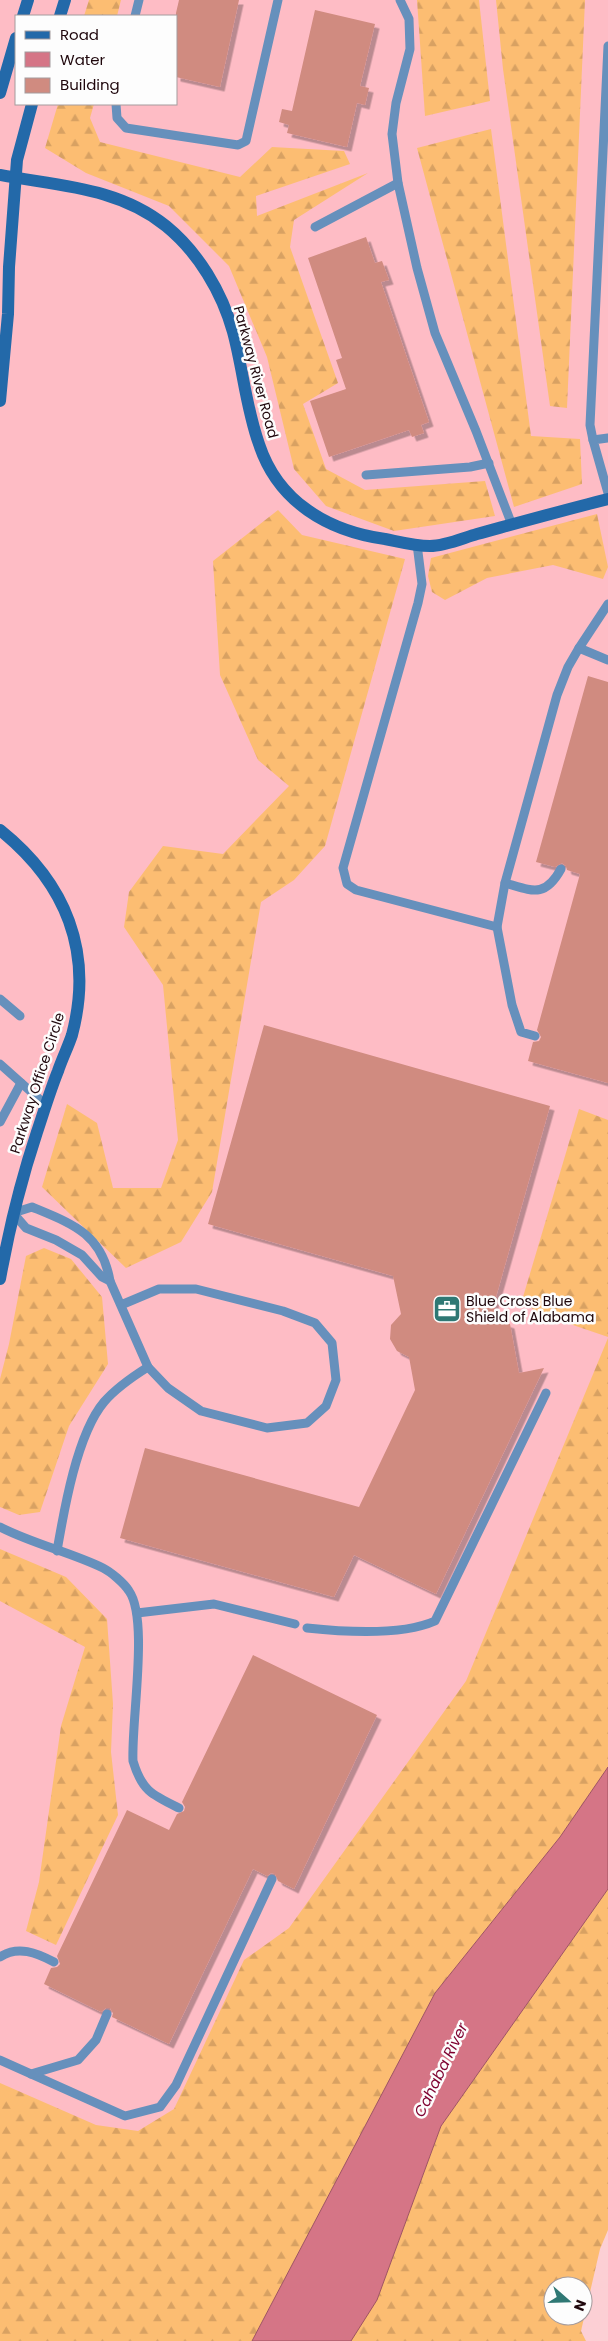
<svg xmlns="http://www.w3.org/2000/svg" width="608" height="2341" font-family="Poppins,sans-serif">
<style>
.built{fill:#febcc5;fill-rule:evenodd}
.forest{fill:url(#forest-firs);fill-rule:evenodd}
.water{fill:#d57586;stroke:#9e5461}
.building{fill:#d08b80;filter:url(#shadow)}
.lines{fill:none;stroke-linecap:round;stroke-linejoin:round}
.lane{stroke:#6690bc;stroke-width:9}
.secondary{stroke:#2369a9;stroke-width:12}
.labels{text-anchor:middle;stroke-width:5;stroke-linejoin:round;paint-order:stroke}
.street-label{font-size:14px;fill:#1f070c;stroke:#fdfdfd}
.poi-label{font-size:14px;fill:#1f070c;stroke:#fdfdfd;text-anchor:start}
.water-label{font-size:15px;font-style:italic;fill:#7e0130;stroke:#fdfdfd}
</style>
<defs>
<pattern id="forest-firs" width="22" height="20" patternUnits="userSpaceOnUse" patternTransform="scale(1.25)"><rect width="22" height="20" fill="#fcbd72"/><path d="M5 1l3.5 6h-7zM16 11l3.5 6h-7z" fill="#d8a162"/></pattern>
<filter id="shadow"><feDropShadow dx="4.5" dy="4.5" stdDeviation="0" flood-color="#0004"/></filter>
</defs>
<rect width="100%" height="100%" fill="#fccfd4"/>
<path class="built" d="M0,0H608V1564L0,2341ZM16,16H176V104H16Z"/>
<g class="forest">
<polygon points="89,0 121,0 117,16 84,16"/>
<polygon points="417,0 479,0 490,101 425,116"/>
<polygon points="496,0 585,0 567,408 550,406 503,69"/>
<polygon points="58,104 94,104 90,118 100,142 240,177 272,147 344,151 350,164 256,196 257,216 368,173 294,220 290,247 338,383 303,404 326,469 365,490 485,481 495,516 394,531 326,506 294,469 267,357 229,266 169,206 86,173 45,148"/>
<polygon points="491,129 531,436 580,439 582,484 514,507 417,148"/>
<polygon points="278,510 302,535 405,559 325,846 294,880 261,902 212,1192 181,1242 126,1268 42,1187 67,1104 97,1123 113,1188 161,1188 178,1140 163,985 124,927 129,892 163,846 223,854 289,786 258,760 220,675 213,561"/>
<polygon points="597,514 608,567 603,579 553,565 487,578 445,600 432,592 428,576 431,558"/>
<polygon points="579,1109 608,1120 608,1337 535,1312 523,1297"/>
<polygon points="44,1248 71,1259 102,1297 108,1364 69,1426 40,1512 19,1515 0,1507 0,1379 9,1344 26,1256"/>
<polygon points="608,1338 608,1767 560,1837 435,1993 252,2341 0,2341 0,2083 96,2125 138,2131 174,2109 244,1960 289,1928 466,1681"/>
<polygon points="0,1549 66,1577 107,1619 113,1704 111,1752 118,1815 56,1945 26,1931 39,1882 61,1726 85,1647 0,1601"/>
<path d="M608,1889V2230L600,2249L581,2331L586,2341H349L377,2300L441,2126ZM553,2286H583V2316H553Z"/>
</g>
<polygon class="water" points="608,1767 608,1889 441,2126 377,2300 351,2341 252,2341 435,1993 560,1837"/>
<g class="building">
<polygon points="179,0 239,0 220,87 176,77 176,13"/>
<polygon points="315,10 375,24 360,86 369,88 365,105 357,103 347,147 287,133 289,125 279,122 282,109 292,111"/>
<polygon points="366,237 375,263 382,261 389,280 381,282 429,422 421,425 424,433 412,437 409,430 329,457 310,401 346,389 336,360 342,358 308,258"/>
<polygon points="588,676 608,682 608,1083 528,1061 533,1042 539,1041 541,1037 537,1030 580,874 567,870 566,866 562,863 555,867 536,862"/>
<polygon points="264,1025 550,1106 494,1304 497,1320 510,1324 519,1373 544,1368 436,1594 354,1555 334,1597 120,1538 145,1448 359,1507 415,1390 409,1357 397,1351 390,1339 391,1325 401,1314 393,1276 208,1224"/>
<polygon points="253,1655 377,1715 294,1889 278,1881 275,1874 271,1873 267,1876 253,1869 169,2044 112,2017 113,2013 110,2008 106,2008 101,2012 44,1984 51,1968 57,1967 60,1964 57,1956 127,1810 169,1830 177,1814 184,1811 185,1807 182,1802"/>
</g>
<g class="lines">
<g class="lane">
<polyline points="400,0 409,19 410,49 396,103 392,134 398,183 417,268 435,333 476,431 512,525"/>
<polyline points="135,16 139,0"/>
<polyline points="116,104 117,118 126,128 238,145 246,141 278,0"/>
<polyline points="315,227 398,183"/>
<polyline points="608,438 593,440 608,493"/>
<polyline points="593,440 590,425 608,46"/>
<polyline points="366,475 470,467 489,463"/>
<polyline points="417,544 422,584 418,603 343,868 347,884 356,890 497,927"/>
<polyline points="579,648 608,660"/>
<path d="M505,883C533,891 545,898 561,869"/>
<polyline points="0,999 20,1016"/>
<polyline points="535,1036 521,1032 512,1005 497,927 505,883 557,695 568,667 579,648 608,604"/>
<polyline points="0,1064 46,1105"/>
<polyline points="0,1122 21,1083"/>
<path d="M32,1207C73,1224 102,1234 110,1281L102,1277L82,1255L56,1240L26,1228L13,1213Z"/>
<polyline points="110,1281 148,1367 168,1388 201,1411 267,1428 307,1423 326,1406 336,1380 332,1343 315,1323 283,1311 196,1289 159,1289 121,1305"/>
<path d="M0,1527C33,1544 70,1552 103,1568C111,1572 124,1583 129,1591C149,1619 131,1722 133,1761C142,1791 152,1795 179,1808"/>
<path d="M57,1551C64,1510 77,1434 104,1402C117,1387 132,1377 148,1367"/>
<polyline points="137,1613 214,1604 295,1624"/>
<path d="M307,1628C344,1632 401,1636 435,1621L546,1393"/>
<path d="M0,1957C18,1945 37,1953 54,1962"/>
<polyline points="0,2060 125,2116 160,2107 176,2085 272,1879"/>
<polyline points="31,2074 78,2060 96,2040 107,2014"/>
</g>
<g class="secondary">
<polyline points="23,16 28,0"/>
<polyline points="60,16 65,0"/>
<polyline points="0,93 16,38"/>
<path d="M0,175C58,186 118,187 166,226C198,252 222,292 233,332C243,369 246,408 259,444C278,502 328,531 385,539C400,542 415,546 430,546C445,546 463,538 477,534C521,522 564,510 608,499"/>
<polyline points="0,401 8,314 9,267 17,160 32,104"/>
<path d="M0,830C66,883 94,952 72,1035C68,1047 62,1059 58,1071C50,1091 44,1111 37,1132C21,1180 9,1229 0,1279"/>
</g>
</g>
<defs>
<g id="office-square" transform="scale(1.4375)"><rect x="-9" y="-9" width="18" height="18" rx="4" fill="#2f7874" stroke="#fdfdfd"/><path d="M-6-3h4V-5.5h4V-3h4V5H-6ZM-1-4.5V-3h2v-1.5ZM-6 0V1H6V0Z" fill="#fff"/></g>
</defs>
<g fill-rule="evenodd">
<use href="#office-square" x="447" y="1309"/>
</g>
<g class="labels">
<g class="street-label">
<text transform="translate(256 372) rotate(75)" y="5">Parkway River Road</text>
<text transform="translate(37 1083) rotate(-72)" y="5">Parkway Office Circle</text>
</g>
<g class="poi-label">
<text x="466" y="1306">Blue Cross Blue<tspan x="466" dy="16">Shield of Alabama</tspan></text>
</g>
<g class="water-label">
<text transform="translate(441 2070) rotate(-64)" y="5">Cahaba River</text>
</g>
</g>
<rect x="15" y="15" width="162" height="90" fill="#fdfdfd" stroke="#a49b9d"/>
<rect x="25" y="31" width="25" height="8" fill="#2369a9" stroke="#a49b9d"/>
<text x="60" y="40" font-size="15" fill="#1f070c">Road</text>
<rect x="25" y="52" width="25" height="15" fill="#d57586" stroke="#a49b9d"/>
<text x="60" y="65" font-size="15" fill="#1f070c">Water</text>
<rect x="25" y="78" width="25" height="15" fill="#d08b80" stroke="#a49b9d"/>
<text x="60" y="90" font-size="15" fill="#1f070c">Building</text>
<g transform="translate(568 2301) rotate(110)"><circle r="24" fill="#fdfdfd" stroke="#a49b9d"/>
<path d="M0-4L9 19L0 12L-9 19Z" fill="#2f7874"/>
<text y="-8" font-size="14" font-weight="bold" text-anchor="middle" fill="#1f070c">N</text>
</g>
</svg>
